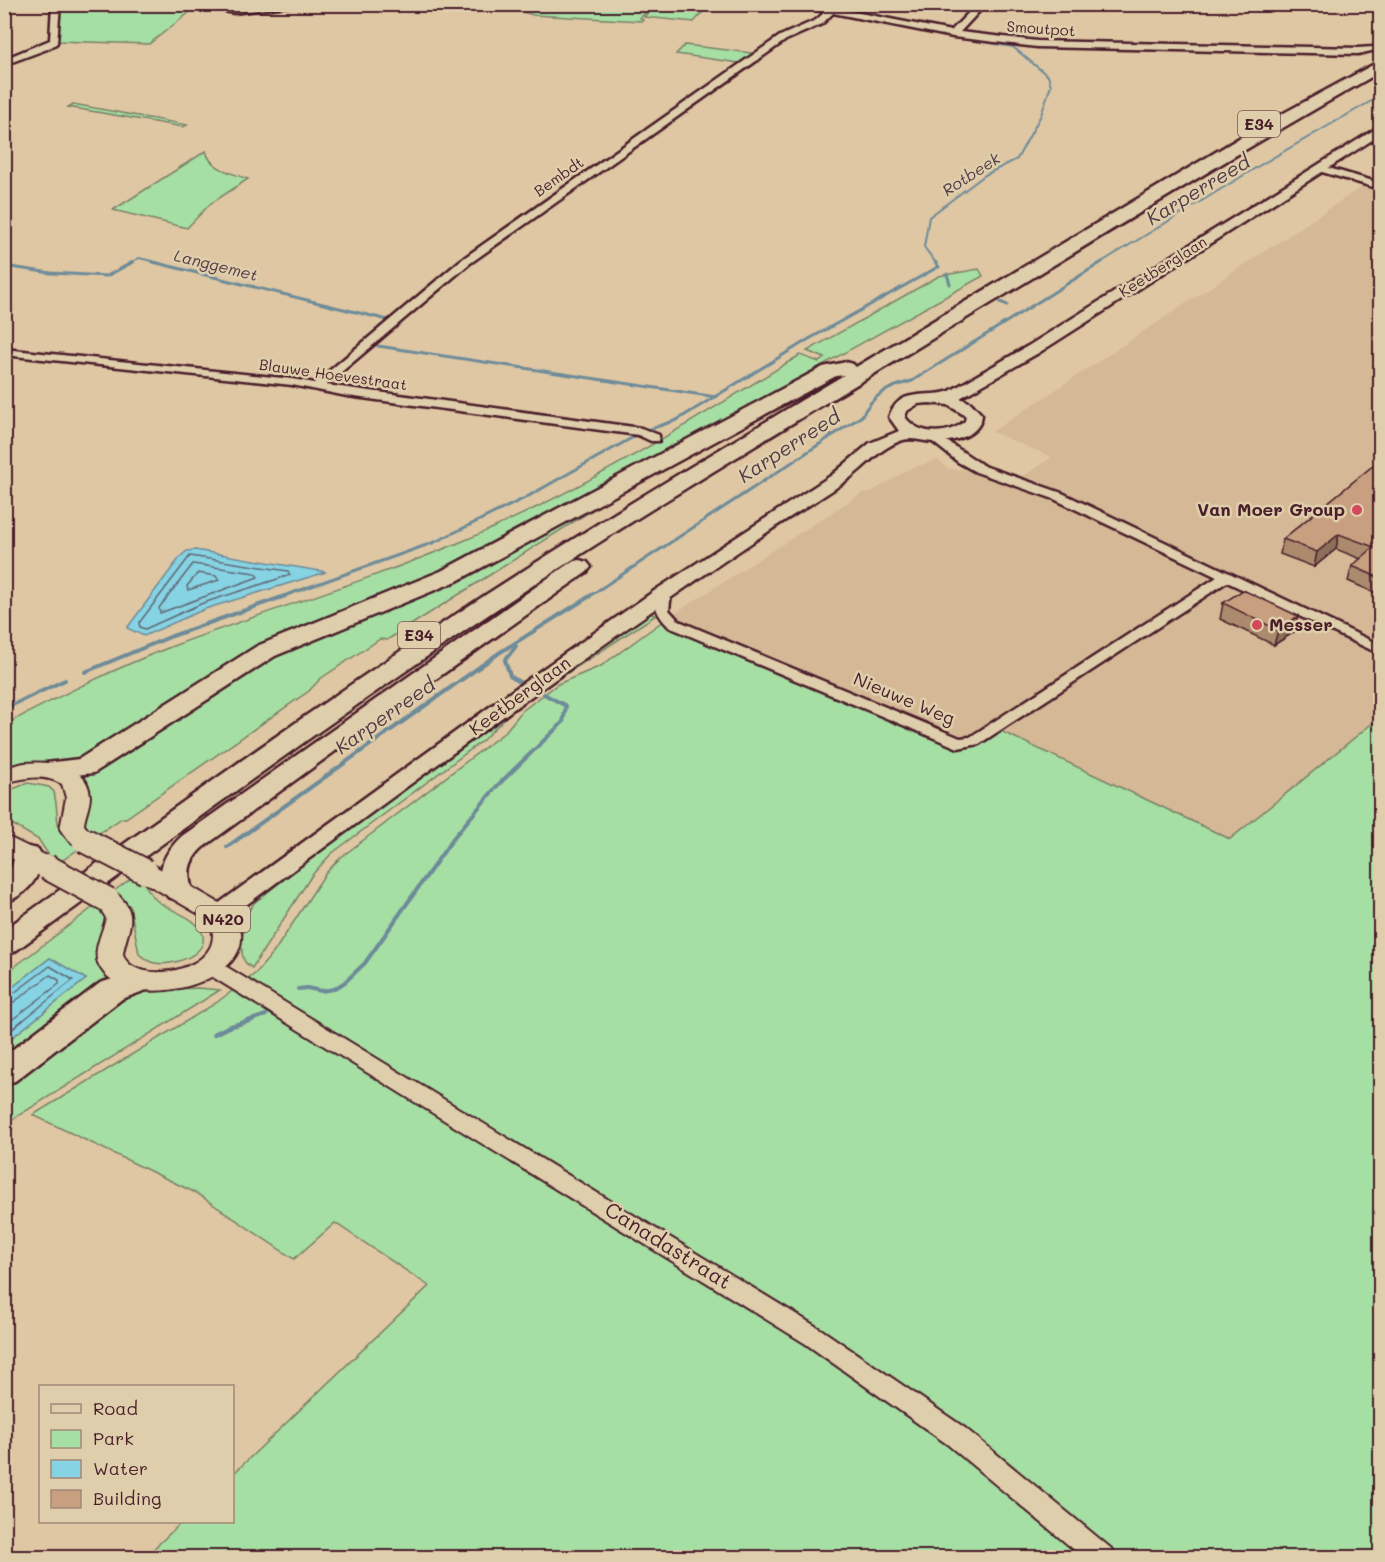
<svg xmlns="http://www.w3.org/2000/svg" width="1385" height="1562" font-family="Mali,sans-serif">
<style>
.built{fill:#d5b896}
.green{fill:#a6dfa3;stroke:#787f67;stroke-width:1.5}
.water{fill:#85d3e3;stroke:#6d8b99;stroke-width:1.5}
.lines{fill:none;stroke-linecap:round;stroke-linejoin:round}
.shore-far1{stroke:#626775;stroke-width:1.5}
.shore{stroke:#626775;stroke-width:2}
.stream-far3{stroke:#6d8b99;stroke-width:2}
.stream-far2{stroke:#6d8b99;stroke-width:3}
.stream-far1{stroke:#6d8b99;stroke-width:4}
.stream{stroke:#6d8b99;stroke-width:4.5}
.minor-casing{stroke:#4a1f2b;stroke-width:5}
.tertiary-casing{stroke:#4a1f2b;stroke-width:4}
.secondary-casing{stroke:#4a1f2b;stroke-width:5}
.trunk-casing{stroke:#4a1f2b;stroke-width:4}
.motorway-casing{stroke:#4a1f2b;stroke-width:5}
.minor{fill:#dfceab;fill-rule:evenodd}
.tertiary{fill:#dfceab;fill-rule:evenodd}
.secondary{fill:#dfceab;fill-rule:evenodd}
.trunk{fill:#dfceab;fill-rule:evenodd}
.motorway{fill:#dfceab;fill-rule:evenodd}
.trunk-bridge-casing{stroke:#4a1f2b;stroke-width:28;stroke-linecap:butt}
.trunk-bridge{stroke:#dfceab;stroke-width:24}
.wall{fill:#ac8a6e;stroke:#4a1f2b;stroke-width:1.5}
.shaded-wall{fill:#8c705a;stroke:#4a1f2b;stroke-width:1.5}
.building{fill:#c8a080;stroke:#4a1f2b;stroke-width:1.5}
.poi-dot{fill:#d1495b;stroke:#dfceab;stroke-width:2}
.labels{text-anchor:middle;stroke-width:5;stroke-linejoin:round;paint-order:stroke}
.far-street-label{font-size:15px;fill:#4a1f2b;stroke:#dfceab}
.shield{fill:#dfceab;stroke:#775451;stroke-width:1.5}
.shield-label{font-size:16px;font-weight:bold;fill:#4a1f2b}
.far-water-label{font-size:16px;font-style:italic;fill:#533a47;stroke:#dfceab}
.poi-label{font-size:18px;font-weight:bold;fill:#4a1f2b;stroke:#dfceab;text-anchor:end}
.street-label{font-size:18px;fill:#4a1f2b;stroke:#dfceab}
.water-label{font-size:20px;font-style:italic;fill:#533a47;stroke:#dfceab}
.near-street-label{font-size:21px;fill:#4a1f2b;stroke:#dfceab}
</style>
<rect width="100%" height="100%" fill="#dfc7a3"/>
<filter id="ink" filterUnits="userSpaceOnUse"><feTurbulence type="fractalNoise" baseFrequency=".0167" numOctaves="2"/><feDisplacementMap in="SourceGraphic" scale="12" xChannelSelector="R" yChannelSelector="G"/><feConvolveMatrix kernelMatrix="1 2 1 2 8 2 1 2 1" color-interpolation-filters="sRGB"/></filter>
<g filter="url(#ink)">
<polygon class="built" points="1380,175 1380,717 1230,839 1001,731 984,743 958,748 663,621 862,493 871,492 911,468 938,460 948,469 972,470 1010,485 1052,457 992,432"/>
<g class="green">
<polygon points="177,5 195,8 149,44 57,41 61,5"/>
<polygon points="517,5 517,4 653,5 640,18 643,20 642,21 533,15 523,12"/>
<polygon points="655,5 655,4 709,5 694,22 644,17"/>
<polygon points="685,45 760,54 746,64 676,54"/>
<polygon points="73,104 187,125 183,127 68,107"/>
<path d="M206,151C210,169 232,173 248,179L210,204L187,228L113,210Z"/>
<path d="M979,269L983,276L667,451L409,588L305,626L267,644L84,760C57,763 30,759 5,767L4,725C60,696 115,668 173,646C269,610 368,581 463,541C578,493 693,421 800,355L819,362L825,358L807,351L939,276Z"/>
<path d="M662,466L387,640L380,639L320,679L309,691L126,818H122L98,834L85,830L82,821C88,804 95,792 84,775L245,669Z"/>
<path d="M647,613L656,615L534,695L513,710L482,741L331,854L312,875L252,968C244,963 242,958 242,948L240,947C246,929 241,920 254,903L320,851L494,722Z"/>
<polygon points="663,621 958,748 984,743 1001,731 1230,839 1380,717 1380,1557 145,1557 182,1522 232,1522 233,1474 429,1286 335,1223 294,1259 196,1193 33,1115 216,1003 256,973 274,952 325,874 340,858 505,732 522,711 558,684 601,666"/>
<path d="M28,783L49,787L54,792C62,826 48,824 80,848L60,862H53L39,840L5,820V792Z"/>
<path d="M134,876L140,877C145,884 150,894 156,900C169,911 195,916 202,932C211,955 171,967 155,963C148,962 144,958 139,954L130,906L115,895L118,893L114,891Z"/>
<polygon points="96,905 107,918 95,952 102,971 109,980 5,1066 5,1043 86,979 50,958 5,993 5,974"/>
<polygon points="198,988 220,990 5,1124 5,1084 110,1002 139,991"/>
</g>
<g class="water">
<polygon points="195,550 326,572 205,609 144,636 127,628 181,556 187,551"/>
<polygon points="50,958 86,979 5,1043 5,993"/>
</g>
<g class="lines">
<g class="shore-far1">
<polygon points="190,556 288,571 290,575 203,603 145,629 140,627 139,623"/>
<polygon points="193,564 255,573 258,577 160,613 159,608"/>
<polygon points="198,573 216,576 219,580 188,590 187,586"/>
<polyline points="4,997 10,996 50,966 73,980 21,1022"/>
<polyline points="4,1004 14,1002 50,975 59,980 59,984 9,1022"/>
</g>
<g class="shore">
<polyline points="4,1026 11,1020"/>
<polyline points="4,1036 23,1020"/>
</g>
<g class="stream-far3">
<polyline points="787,4 818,11"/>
<polyline points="834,14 921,31"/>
<polyline points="130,263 139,258 160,263"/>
<polyline points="936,263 924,247 929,217 985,175 1017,159 1041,115 1051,85 1048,76 1013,47 955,37"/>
<polyline points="1100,263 1262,164 1380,96"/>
</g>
<g class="stream-far2">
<polyline points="153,262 388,320 362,343"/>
<polyline points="935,262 939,267"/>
<polyline points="4,266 51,273 107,276 133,262"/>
<polyline points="947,274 950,284"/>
<polyline points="1000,302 1007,305"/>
<polyline points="378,346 716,397"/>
<polyline points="818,427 832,435"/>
<polyline points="650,429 677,420 809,339 938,267"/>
<polyline points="281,597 435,542 525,498 637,435"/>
<path d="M588,597L862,416C873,394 889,387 912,381L1102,262"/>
</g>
<g class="stream-far1">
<polyline points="516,646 505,660 510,676 519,682"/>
<polyline points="85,672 172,636 285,596"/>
<polyline points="4,709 65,680"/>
<polyline points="227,847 499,653 590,596"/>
<polyline points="298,989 307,988 321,991 334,989 345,982 365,963 454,837 497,786 563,722 566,706 544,694"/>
<polyline points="245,1022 266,1015"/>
</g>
<polyline class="stream" points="214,1034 228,1027 252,1020"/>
<g class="minor-casing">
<g id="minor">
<polygon points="52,4 60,4 57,43 50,48 4,65 4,59 50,40"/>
<polygon points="189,4 234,7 303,4 234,13"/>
<polygon points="364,4 504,4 479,10 368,6"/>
<polygon points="794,4 814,4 951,31 977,4 986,4 960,32 1037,41 1358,48 1373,47 1380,42 1380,49 1358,54 1037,47 953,37 833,13 822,24 786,40 469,264 326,385 641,428 659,435 659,441 651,441 638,435 347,396 292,385 4,355 4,349 292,379 315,383 461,260 780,36 816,20 825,12"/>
<polygon points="1325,167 1380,183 1380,189 1322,172 1320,170"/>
<path d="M933,432L984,466L1062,493L1380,645V654L1227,582L979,744L958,748L669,627C658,616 651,605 659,590H669L671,593L669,610L679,621L960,738L970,737L1217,577L1054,499L976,472L958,462L929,439L927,436Z"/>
</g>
</g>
<g class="tertiary-casing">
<polygon id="tertiary" points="210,959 217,961 822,1330 965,1428 1113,1550 1117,1558 1084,1558 947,1444 806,1344 203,971 200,966 203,961"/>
</g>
<g class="secondary-casing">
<path id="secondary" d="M1380,126V135L1040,352L960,398L971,403L982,415C980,436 954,442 935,442C924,442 914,437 903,440C880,447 866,467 847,480C821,499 792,515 766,533C582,656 405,788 227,919L219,922L211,919L208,914L211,909L520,685L657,589L832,475L870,443L899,431L889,417C899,386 927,399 950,391L1028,346ZM929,403L948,405L966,416L965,421C948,436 919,436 905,417L907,411L918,404Z"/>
</g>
<g class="trunk-casing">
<g id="trunk">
<path d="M24,763C49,761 88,764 90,796C90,806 85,815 84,825L96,840L93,846C78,850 68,842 60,829L66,798L62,784C43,773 24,778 4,783V768Z"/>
<path d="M4,835L53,859L57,865L53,871C35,876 20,862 4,854Z"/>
<path d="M146,864L155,866L228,908C232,915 240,925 241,933C247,989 119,1014 98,963C93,948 103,932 106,918L95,900L99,894C108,891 114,891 121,898C139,917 126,933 123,954C132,989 234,971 209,920L137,878L133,872L137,866Z"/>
</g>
</g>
<g class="motorway-casing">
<g id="motorway">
<path d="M1380,61V72C1224,160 1071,255 917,348C768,438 618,527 473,625C318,730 166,841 14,952L4,955V930C155,822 305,713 461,611C586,529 715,452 844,375L836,376L457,581L275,656L94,773L47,778L38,776L34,770L38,764L79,759L257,646L441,571L823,367L846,362L853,364L856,367L1256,128Z"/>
<path d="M579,560L587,562L591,567L587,572L378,720L202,848C188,862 187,872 192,890L188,897L178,900L168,897C153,873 164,853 182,836L571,562Z"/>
<path d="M28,847L38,849L42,856C41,878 25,897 4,902V878C14,870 12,859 18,849Z"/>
<polygon points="141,970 152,974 156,981 152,988 122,999 15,1081 4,1084 4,1056 100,983"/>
</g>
</g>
<use href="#minor" class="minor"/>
<use href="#tertiary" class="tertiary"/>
<use href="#secondary" class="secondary"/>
<use href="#trunk" class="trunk"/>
<use href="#motorway" class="motorway"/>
<g class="trunk-bridge-casing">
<g id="trunk-bridge">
<polyline points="84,840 146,872"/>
<polyline points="47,867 108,900"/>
</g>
</g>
<use href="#trunk-bridge" class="trunk-bridge"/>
</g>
<g class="wall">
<polygon points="1380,460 1380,595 1348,581 1352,566 1361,559 1336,549 1314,567 1280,554 1283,539"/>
<polygon points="1223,603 1298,616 1294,632 1274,645 1220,619"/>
</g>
<g class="shaded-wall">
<polygon points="1339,534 1336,549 1314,567 1317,552"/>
<polygon points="1298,616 1294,632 1274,645 1278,630"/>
</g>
<g class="building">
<polygon points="1380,460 1380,578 1352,566 1374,547 1339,534 1317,552 1283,539"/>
<polygon points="1243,590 1298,616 1278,630 1223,603"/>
</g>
</g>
<g class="poi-dot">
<circle cx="1357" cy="510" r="6"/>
<circle cx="1257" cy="625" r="6"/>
</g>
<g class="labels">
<g class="far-street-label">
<text transform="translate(1041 29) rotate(4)" y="5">Smoutpot</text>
<text transform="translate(559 177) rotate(-35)" y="5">Bembdt</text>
<text transform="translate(1163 267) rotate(-32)" y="5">Keetberglaan</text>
<text transform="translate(333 375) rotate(8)" y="5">Blauwe Hoevestraat</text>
</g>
<g class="shield">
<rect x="1238" y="111" width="42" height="26" rx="4.5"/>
<rect x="398" y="622" width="42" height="26" rx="4.5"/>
<rect x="196" y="906" width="54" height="26" rx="4.5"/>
</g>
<g class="shield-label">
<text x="1259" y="130">E34</text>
<text x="419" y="641">E34</text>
<text x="223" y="925">N420</text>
</g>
<g class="far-water-label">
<text transform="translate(971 174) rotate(-33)" y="6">Rotbeek</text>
<text transform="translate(216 265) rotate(14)" y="6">Langgemet</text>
</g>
<g class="poi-label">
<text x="1345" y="516">Van Moer Group</text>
<text x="1269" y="631" text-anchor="start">Messer</text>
</g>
<g class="street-label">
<text transform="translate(520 696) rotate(-36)" y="6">Keetberglaan</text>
<text transform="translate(904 699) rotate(23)" y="6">Nieuwe Weg</text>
</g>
<g class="water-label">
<text transform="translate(1198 190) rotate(-31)" y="7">Karperreed</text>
<text transform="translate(789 446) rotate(-33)" y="7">Karperreed</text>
<text transform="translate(385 716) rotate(-35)" y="7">Karperreed</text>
</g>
<g class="near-street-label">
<text transform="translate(668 1246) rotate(32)" y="7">Canadastraat</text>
</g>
</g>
<rect width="1385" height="1562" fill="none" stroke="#dfceab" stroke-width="24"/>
<rect x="12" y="12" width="1361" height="1538" fill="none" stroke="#4a1f2b" stroke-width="2" filter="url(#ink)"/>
<rect x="39" y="1385" width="195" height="138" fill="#dfceab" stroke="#a38878" stroke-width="1.5"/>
<rect x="51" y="1404" width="30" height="9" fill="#dfceab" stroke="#a38878" stroke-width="1.5"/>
<text x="93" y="1415" font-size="18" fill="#4a1f2b">Road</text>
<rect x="51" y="1430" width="30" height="18" fill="#a6dfa3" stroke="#a38878" stroke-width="1.5"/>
<text x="93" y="1445" font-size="18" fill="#4a1f2b">Park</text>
<rect x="51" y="1460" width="30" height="18" fill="#85d3e3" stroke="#a38878" stroke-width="1.5"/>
<text x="93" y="1475" font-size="18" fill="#4a1f2b">Water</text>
<rect x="51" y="1490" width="30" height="18" fill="#c8a080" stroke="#a38878" stroke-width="1.5"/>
<text x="93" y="1505" font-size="18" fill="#4a1f2b">Building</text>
</svg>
